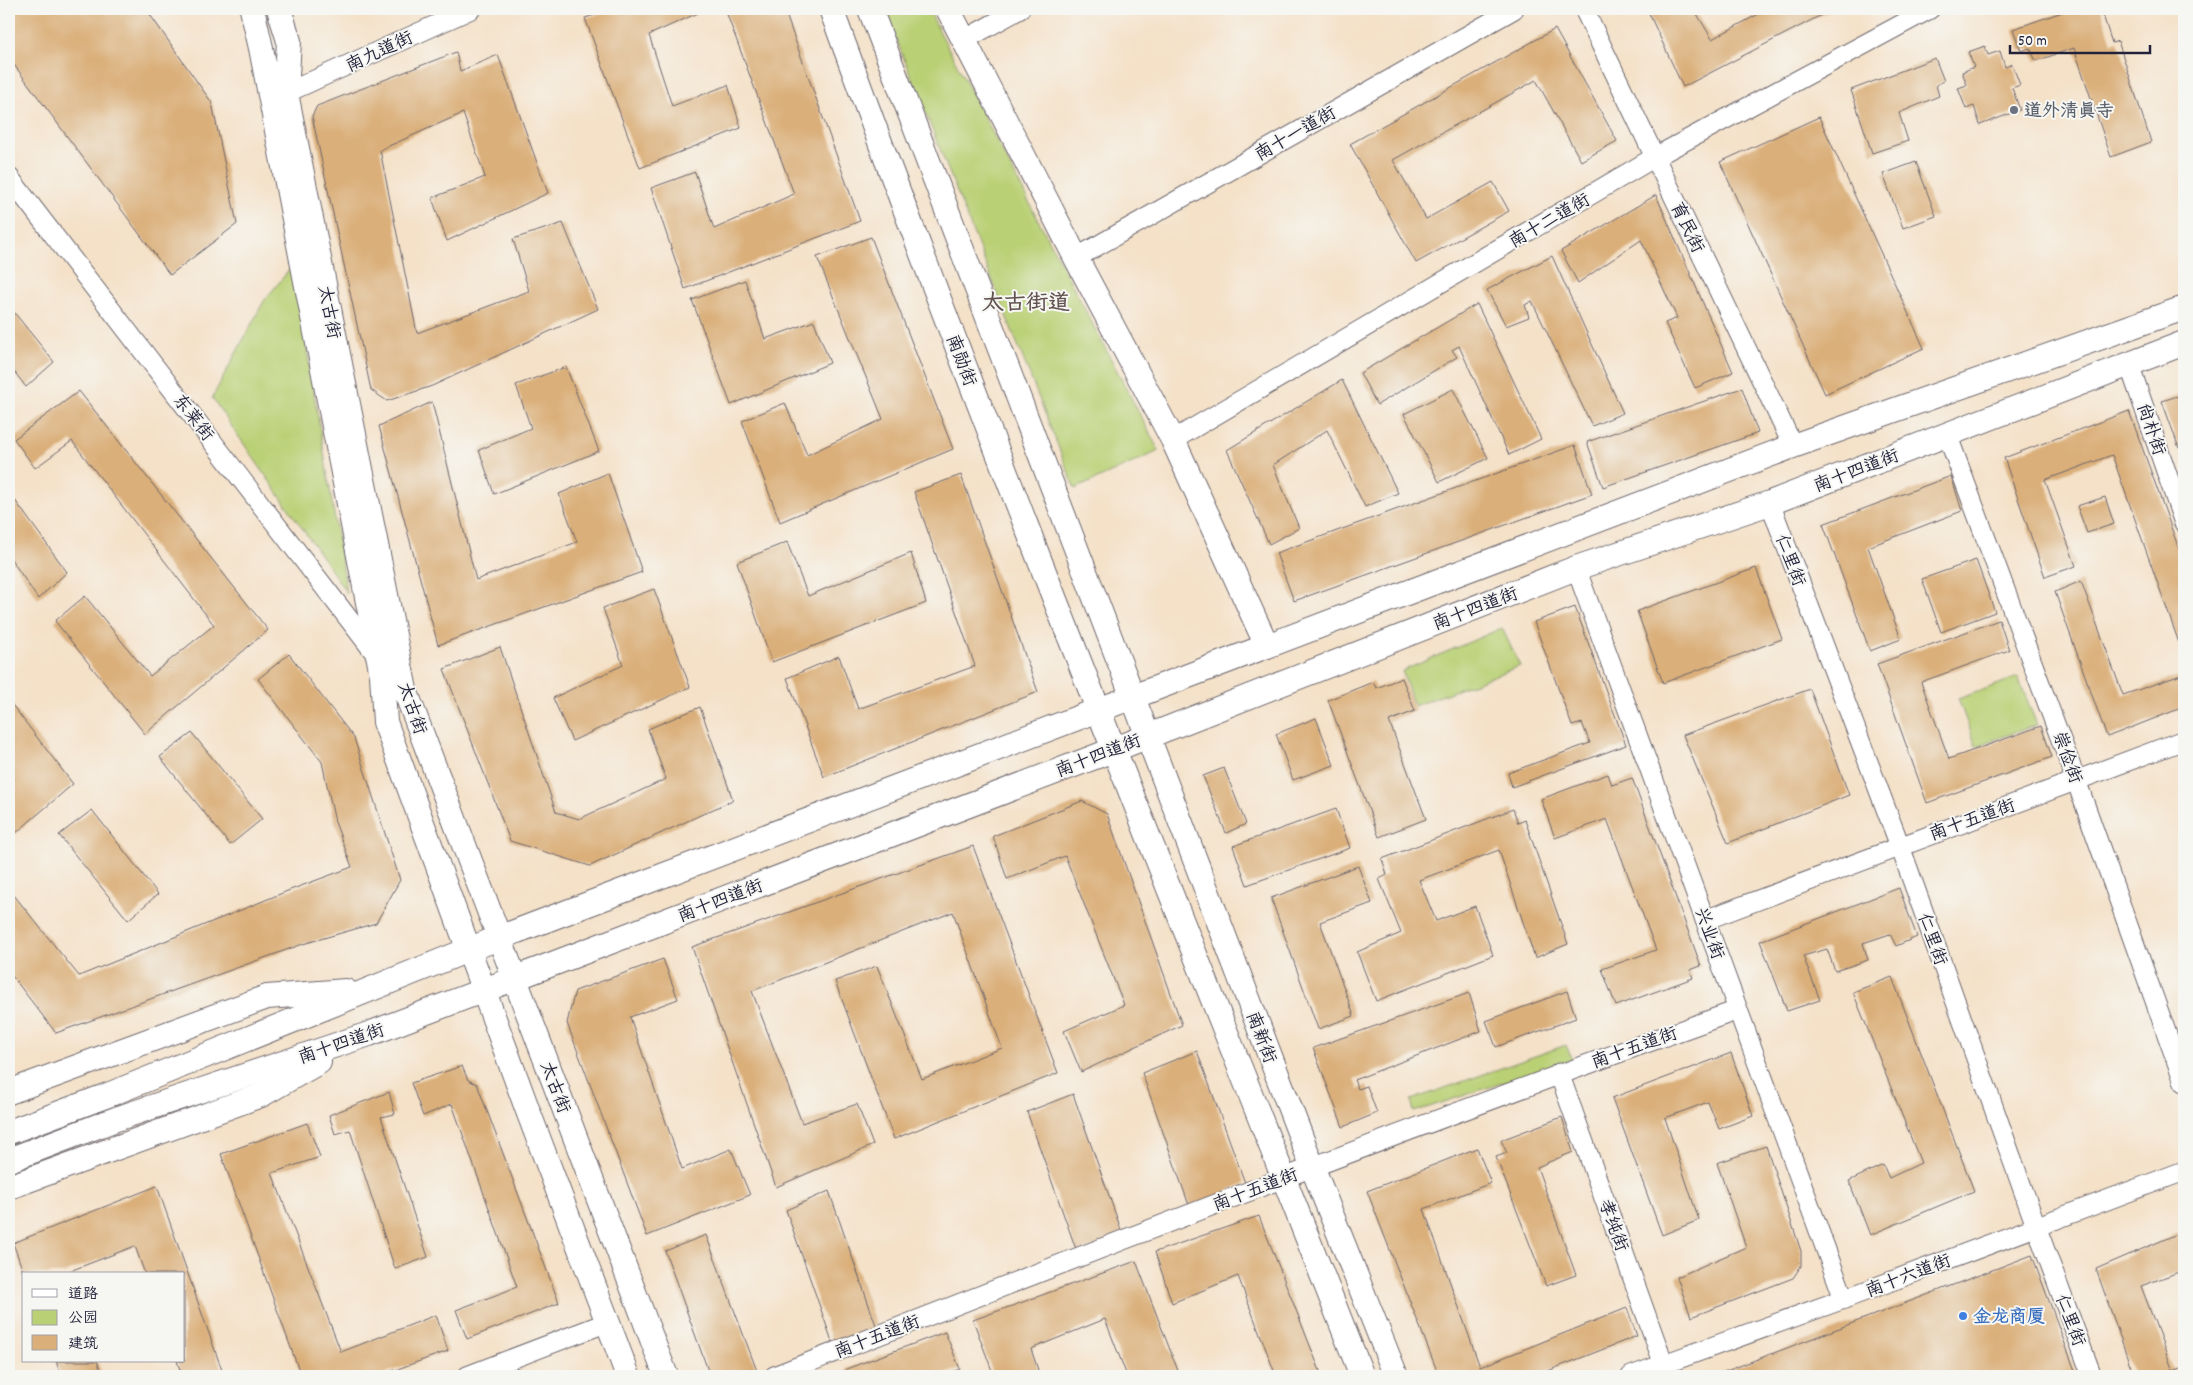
<svg xmlns="http://www.w3.org/2000/svg" width="2193" height="1385" font-family="Dekko,'LXGW WenKai TC',sans-serif">
<style>
.green{fill:#b9d075;stroke:#6e7958}
.building{fill:#daaf79}
.lines{fill:none;stroke-linecap:round;stroke-linejoin:round}
.minor-casing{stroke:#6c656c;stroke-width:21}
.major-casing{stroke:#6c656c;stroke-width:26}
.minor{stroke:#fff;stroke-width:19}
.major{stroke:#fff;stroke-width:24}
.worship-dot{fill:#6b7280;stroke:#f6f6f2;stroke-width:2}
.shop-dot{fill:#3f7fe0;stroke:#f6f6f2;stroke-width:2}
.labels{text-anchor:middle;stroke-width:4;stroke-linejoin:round;paint-order:stroke}
.street-label{font-size:18px;fill:#22223b;stroke:#f6f6f2}
.worship-label{font-size:18px;font-weight:bold;fill:#5b616d;stroke:#f6f6f2;text-anchor:start}
.shop-label{font-size:18px;font-weight:bold;fill:#366cbe;stroke:#f6f6f2;text-anchor:start}
.district-label{font-size:22px;font-weight:bold;fill:#625351;stroke:#f6f6f2}
</style>
<rect width="100%" height="100%" fill="#f6f6f2"/>
<filter id="ink" filterUnits="userSpaceOnUse"><feTurbulence type="fractalNoise" baseFrequency=".02" numOctaves="2"/><feDisplacementMap in="SourceGraphic" scale="10" xChannelSelector="R" yChannelSelector="G"/><feConvolveMatrix kernelMatrix="1 2 1 2 8 2 1 2 1" color-interpolation-filters="sRGB"/></filter>
<filter id="wash" filterUnits="userSpaceOnUse"><feTurbulence type="fractalNoise" baseFrequency=".0096" numOctaves="4" result="noise"/><feDisplacementMap in="SourceGraphic" scale="20" xChannelSelector="R" yChannelSelector="G"/><feGaussianBlur stdDeviation="1.12" result="paint"/><feColorMatrix in="noise" values="0 0 0 0 0 0 0 0 0 0 0 0 0 0 0 0 0 1.4 0 .05"/><feComposite in="paint" operator="in"/></filter>
<g filter="url(#wash)">
<rect width="100%" height="100%" fill="#f4e1c8"/>
<g class="green">
<polygon points="889,9 928,9 1159,451 1075,489 885,11"/>
<polygon points="293,265 347,593 212,398 264,301"/>
<polygon points="1502,628 1520,666 1414,706 1402,671"/>
<polygon points="2018,677 2037,725 1976,746 1958,699"/>
<polygon points="1566,1045 1572,1060 1414,1112 1411,1100"/>
</g>
<g id="blocks">
<g class="building">
<polygon points="11,9 146,9 212,103 237,224 170,275 9,58 9,10"/>
<polygon points="614,9 707,9 649,35 672,106 728,85 741,128 640,168 585,18"/>
<polygon points="725,9 784,9 860,221 685,289 651,188 695,172 714,229 794,194"/>
<polygon points="1647,9 1694,9 1712,39 1768,9 1833,9 1683,87"/>
<polygon points="2071,9 2101,9 2112,43 2118,41 2151,142 2111,157 2074,48 2036,61 2030,48 2021,51 2013,29"/>
<polygon points="1555,29 1617,141 1581,161 1536,80 1393,160 1426,219 1493,182 1509,211 1416,263 1350,144"/>
<polygon points="1985,46 1988,55 2000,51 2005,67 2012,64 2020,85 2012,88 2020,110 1980,125 1974,106 1966,109 1958,88 1967,85 1962,72 1974,67 1968,52"/>
<polygon points="456,52 460,71 498,55 548,193 447,241 432,198 485,177 463,113 380,150 417,333 529,291 513,239 563,223 598,309 432,386 387,401 371,390 312,116 317,106"/>
<polygon points="1935,58 1944,81 1936,85 1939,96 1899,113 1908,141 1872,153 1851,90"/>
<polygon points="1819,117 1924,348 1825,394 1720,162"/>
<polygon points="1916,162 1936,216 1903,228 1883,174"/>
<polygon points="1656,195 1733,372 1695,388 1665,323 1677,318 1641,240 1578,283 1561,251"/>
<polygon points="871,237 953,449 780,522 742,421 785,403 807,455 883,419 817,257"/>
<polygon points="1552,256 1623,413 1592,426 1532,301 1525,305 1529,317 1506,326 1487,290"/>
<polygon points="745,280 765,339 814,321 830,363 731,405 692,300"/>
<polygon points="1477,304 1541,439 1509,455 1459,346 1452,350 1457,357 1377,405 1360,373"/>
<polygon points="9,306 54,362 26,387 9,365"/>
<polygon points="566,367 599,451 494,494 479,450 531,428 516,385"/>
<polygon points="1342,380 1398,493 1365,507 1327,430 1273,465 1299,528 1269,544 1227,450"/>
<polygon points="1742,388 1758,433 1603,487 1587,442"/>
<polygon points="1453,389 1488,458 1439,482 1404,414"/>
<polygon points="79,391 268,630 145,734 55,621 85,596 150,676 214,625 72,441 35,468 14,439"/>
<polygon points="2184,394 2184,446 2179,448 2162,401"/>
<polygon points="432,402 476,580 577,542 559,494 608,473 642,572 438,645 379,426"/>
<polygon points="2129,411 2184,563 2184,657 2112,455 2045,480 2076,566 2045,577 2004,458"/>
<polygon points="1575,445 1592,494 1294,601 1276,553"/>
<polygon points="961,475 1038,692 824,777 787,678 839,656 858,709 975,666 914,492"/>
<polygon points="1951,476 1962,511 1868,547 1901,639 1870,651 1823,524"/>
<polygon points="9,492 67,572 38,599 9,556"/>
<polygon points="2105,497 2114,524 2087,533 2077,506"/>
<polygon points="787,542 808,596 911,553 926,603 772,662 737,562"/>
<polygon points="1976,560 1995,612 1941,632 1922,579"/>
<polygon points="1756,568 1782,639 1663,683 1637,611"/>
<polygon points="2081,581 2123,695 2184,674 2184,707 2107,737 2055,592"/>
<polygon points="654,589 690,687 572,741 553,698 623,665 603,608"/>
<polygon points="1575,607 1626,745 1512,787 1508,773 1590,743 1582,723 1572,726 1534,622"/>
<polygon points="1999,620 2009,650 1921,682 1949,759 2041,726 2052,757 1927,803 1877,664"/>
<polygon points="500,647 556,812 579,819 666,779 648,729 700,707 733,800 590,866 510,841 444,669"/>
<polygon points="289,654 354,738 400,880 376,923 303,944 56,1033 9,972 9,889 79,976 290,890 352,867 335,822 322,762 258,679"/>
<polygon points="1402,678 1415,711 1389,721 1426,819 1379,837 1328,700 1373,682 1376,688"/>
<polygon points="1810,689 1849,795 1728,843 1683,735"/>
<polygon points="9,701 73,784 9,839 9,784 14,780 9,773"/>
<polygon points="1316,718 1334,765 1293,780 1276,734"/>
<polygon points="192,733 262,819 230,845 160,757"/>
<polygon points="1224,768 1246,824 1226,833 1203,776"/>
<polygon points="1608,774 1612,785 1632,778 1701,966 1690,970 1693,978 1616,1006 1602,969 1656,950 1607,819 1555,838 1541,799"/>
<polygon points="1082,801 1107,814 1182,1025 1081,1072 1064,1031 1124,1005 1065,856 1007,879 993,836"/>
<polygon points="1336,809 1350,848 1247,885 1233,846"/>
<polygon points="1513,809 1518,823 1525,820 1568,944 1535,958 1499,850 1419,880 1436,921 1475,906 1493,955 1376,1001 1357,952 1401,933 1379,879 1387,875 1382,859"/>
<polygon points="92,810 158,894 128,920 59,835"/>
<polygon points="973,846 1058,1073 894,1139 835,981 877,966 922,1079 1002,1048 953,912 752,991 802,1123 857,1104 873,1145 776,1187 692,947"/>
<polygon points="1358,866 1372,903 1320,922 1354,1016 1318,1029 1271,898"/>
<polygon points="1899,888 1917,937 1896,946 1890,934 1863,943 1868,960 1835,971 1827,949 1803,956 1820,1000 1787,1011 1760,941"/>
<polygon points="663,959 678,999 630,1017 682,1169 731,1149 750,1195 647,1236 567,1023 575,991"/>
<polygon points="1892,977 1974,1191 1870,1235 1849,1181 1883,1165 1889,1178 1921,1163 1853,992"/>
<polygon points="1567,991 1576,1018 1496,1047 1486,1021"/>
<polygon points="1469,993 1481,1031 1354,1080 1358,1089 1367,1086 1377,1113 1343,1127 1313,1048"/>
<polygon points="1197,1051 1245,1183 1190,1208 1142,1073"/>
<polygon points="1731,1053 1753,1116 1719,1129 1708,1102 1665,1118 1699,1220 1662,1235 1612,1098"/>
<polygon points="462,1066 468,1080 477,1084 559,1303 467,1339 456,1310 517,1287 452,1104 423,1116 411,1083"/>
<polygon points="389,1092 395,1114 381,1117 428,1257 395,1269 350,1130 335,1134 329,1115"/>
<polygon points="1073,1094 1124,1238 1077,1252 1027,1112"/>
<polygon points="1562,1117 1573,1152 1537,1167 1576,1275 1546,1286 1496,1157 1507,1153 1501,1140"/>
<polygon points="307,1123 320,1157 272,1173 341,1352 436,1315 448,1351 378,1376 301,1376 221,1154"/>
<polygon points="1766,1146 1801,1251 1801,1266 1793,1278 1691,1317 1677,1277 1746,1247 1717,1163"/>
<polygon points="1477,1148 1491,1183 1424,1209 1480,1367 1627,1308 1637,1336 1535,1376 1439,1376 1367,1191"/>
<polygon points="157,1186 224,1376 182,1376 177,1361 184,1361 184,1274 145,1274 135,1246 62,1274 24,1274 13,1243"/>
<polygon points="829,1191 878,1331 834,1347 786,1210"/>
<polygon points="1259,1216 1322,1376 1276,1376 1238,1276 1172,1303 1155,1252"/>
<polygon points="2184,1231 2184,1270 2141,1286 2173,1371 2184,1367 2184,1376 2134,1376 2096,1269"/>
<polygon points="706,1235 757,1371 742,1376 710,1376 665,1251"/>
<polygon points="2032,1255 2077,1376 1713,1376"/>
<polygon points="1136,1261 1180,1376 1127,1376 1105,1319 1031,1349 1040,1376 994,1376 973,1320"/>
<polygon points="945,1332 960,1369 940,1376 849,1376 846,1369"/>
<polygon points="56,1361 97,1361 103,1376 61,1376"/>
</g>
</g>
</g>
<g filter="url(#ink)">
<use href="#blocks" fill-opacity="0" stroke="#6c656c" stroke-width="1"/>
<g class="lines">
<g class="minor-casing">
<g id="minor">
<polyline points="1584,9 1793,446"/>
<polyline points="964,40 1020,9"/>
<polyline points="286,93 471,9"/>
<polyline points="9,177 378,657"/>
<polyline points="1076,258 1514,9"/>
<polyline points="2129,364 2184,523"/>
<polyline points="1947,434 2076,780 2184,1082"/>
<polyline points="1173,440 1655,157 1930,9"/>
<polyline points="1770,503 1900,846 2036,1226 2092,1376"/>
<polyline points="1576,568 1844,1299"/>
<polyline points="1705,920 2184,740"/>
<polyline points="1559,1073 1668,1376"/>
<polyline points="467,1376 608,1322"/>
<path d="M774,1376C1094,1251 1414,1125 1738,1010"/>
<polyline points="1631,1376 1844,1299 2184,1171"/>
</g>
</g>
<g class="major-casing">
<g id="major">
<polyline points="252,9 261,48 382,675 385,722 528,1111 628,1376"/>
<polyline points="279,9 289,41 286,93 405,690 666,1376"/>
<path d="M831,9C998,468 1183,921 1362,1376"/>
<polyline points="870,9 1312,1166 1396,1376"/>
<polyline points="948,9 1076,258 1173,440 1267,646"/>
<polyline points="9,1092 267,997 346,991"/>
<polyline points="9,1132 108,1095 483,944 1793,446 2184,308"/>
<polyline points="9,1160 116,1119 369,1034 1113,750 1576,568 1770,503 2184,343"/>
<polyline points="9,1187 261,1095 319,1062"/>
</g>
</g>
<use href="#minor" class="minor"/>
<use href="#major" class="major"/>
</g>
</g>
<circle class="worship-dot" cx="2014" cy="110" r="5"/>
<circle class="shop-dot" cx="1963" cy="1316" r="5"/>
<g class="labels">
<g class="street-label">
<text transform="translate(379 51) rotate(-25)" y="6">南九道街</text>
<text transform="translate(1295 133) rotate(-30)" y="6">南十一道街</text>
<text transform="translate(1549 220) rotate(-30)" y="6">南十二道街</text>
<text transform="translate(1688 227) rotate(64)" y="6">育民街</text>
<text transform="translate(330 312) rotate(79)" y="6">太古街</text>
<text transform="translate(962 360) rotate(69)" y="6">南勋街</text>
<text transform="translate(194 417) rotate(52)" y="6">东莱街</text>
<text transform="translate(2152 429) rotate(71)" y="6">尚朴街</text>
<text transform="translate(1856 470) rotate(-21)" y="6">南十四道街</text>
<text transform="translate(1791 560) rotate(69)" y="6">仁里街</text>
<text transform="translate(1475 608) rotate(-21)" y="6">南十四道街</text>
<text transform="translate(413 708) rotate(71)" y="6">太古街</text>
<text transform="translate(1098 755) rotate(-21)" y="6">南十四道街</text>
<text transform="translate(2068 757) rotate(70)" y="6">崇俭街</text>
<text transform="translate(1972 819) rotate(-20)" y="6">南十五道街</text>
<text transform="translate(720 900) rotate(-21)" y="6">南十四道街</text>
<text transform="translate(1710 933) rotate(70)" y="6">兴业街</text>
<text transform="translate(1933 939) rotate(70)" y="6">仁里街</text>
<text transform="translate(1262 1037) rotate(69)" y="6">南新街</text>
<text transform="translate(341 1043) rotate(-19)" y="6">南十四道街</text>
<text transform="translate(1634 1047) rotate(-20)" y="6">南十五道街</text>
<text transform="translate(556 1087) rotate(69)" y="6">太古街</text>
<text transform="translate(1255 1189) rotate(-21)" y="6">南十五道街</text>
<text transform="translate(1614 1225) rotate(70)" y="6">孝纯街</text>
<text transform="translate(1908 1275) rotate(-21)" y="6">南十六道街</text>
<text transform="translate(2071 1320) rotate(69)" y="6">仁里街</text>
<text transform="translate(877 1336) rotate(-21)" y="6">南十五道街</text>
</g>
<g class="worship-label">
<text x="2024" y="116">道外清真寺</text>
</g>
<g class="shop-label">
<text x="1973" y="1322">金龙商厦</text>
</g>
<g class="district-label">
<text x="1026" y="309">太古街道</text>
</g>
</g>
<rect width="2193" height="1385" fill="none" stroke="#f6f6f2" stroke-width="30"/>
<rect x="22" y="1272" width="162" height="90" fill="#f6f6f2" stroke="#a1a1a9"/>
<rect x="32" y="1289" width="25" height="8" fill="#ffffff" stroke="#a1a1a9"/>
<text x="68" y="1298" font-size="15" fill="#22223b">道路</text>
<rect x="32" y="1310" width="25" height="15" fill="#b9d075" stroke="#a1a1a9"/>
<text x="68" y="1322" font-size="15" fill="#22223b">公园</text>
<rect x="32" y="1335" width="25" height="15" fill="#daaf79" stroke="#a1a1a9"/>
<text x="68" y="1348" font-size="15" fill="#22223b">建筑</text>
<path d="M2010 45v8h140v-8" fill="none" stroke="#22223b" stroke-width="2.5"/>
<text x="2018" y="45" font-size="15" fill="#22223b" stroke="#f6f6f2" stroke-width="4" paint-order="stroke">50 m</text>
</svg>
